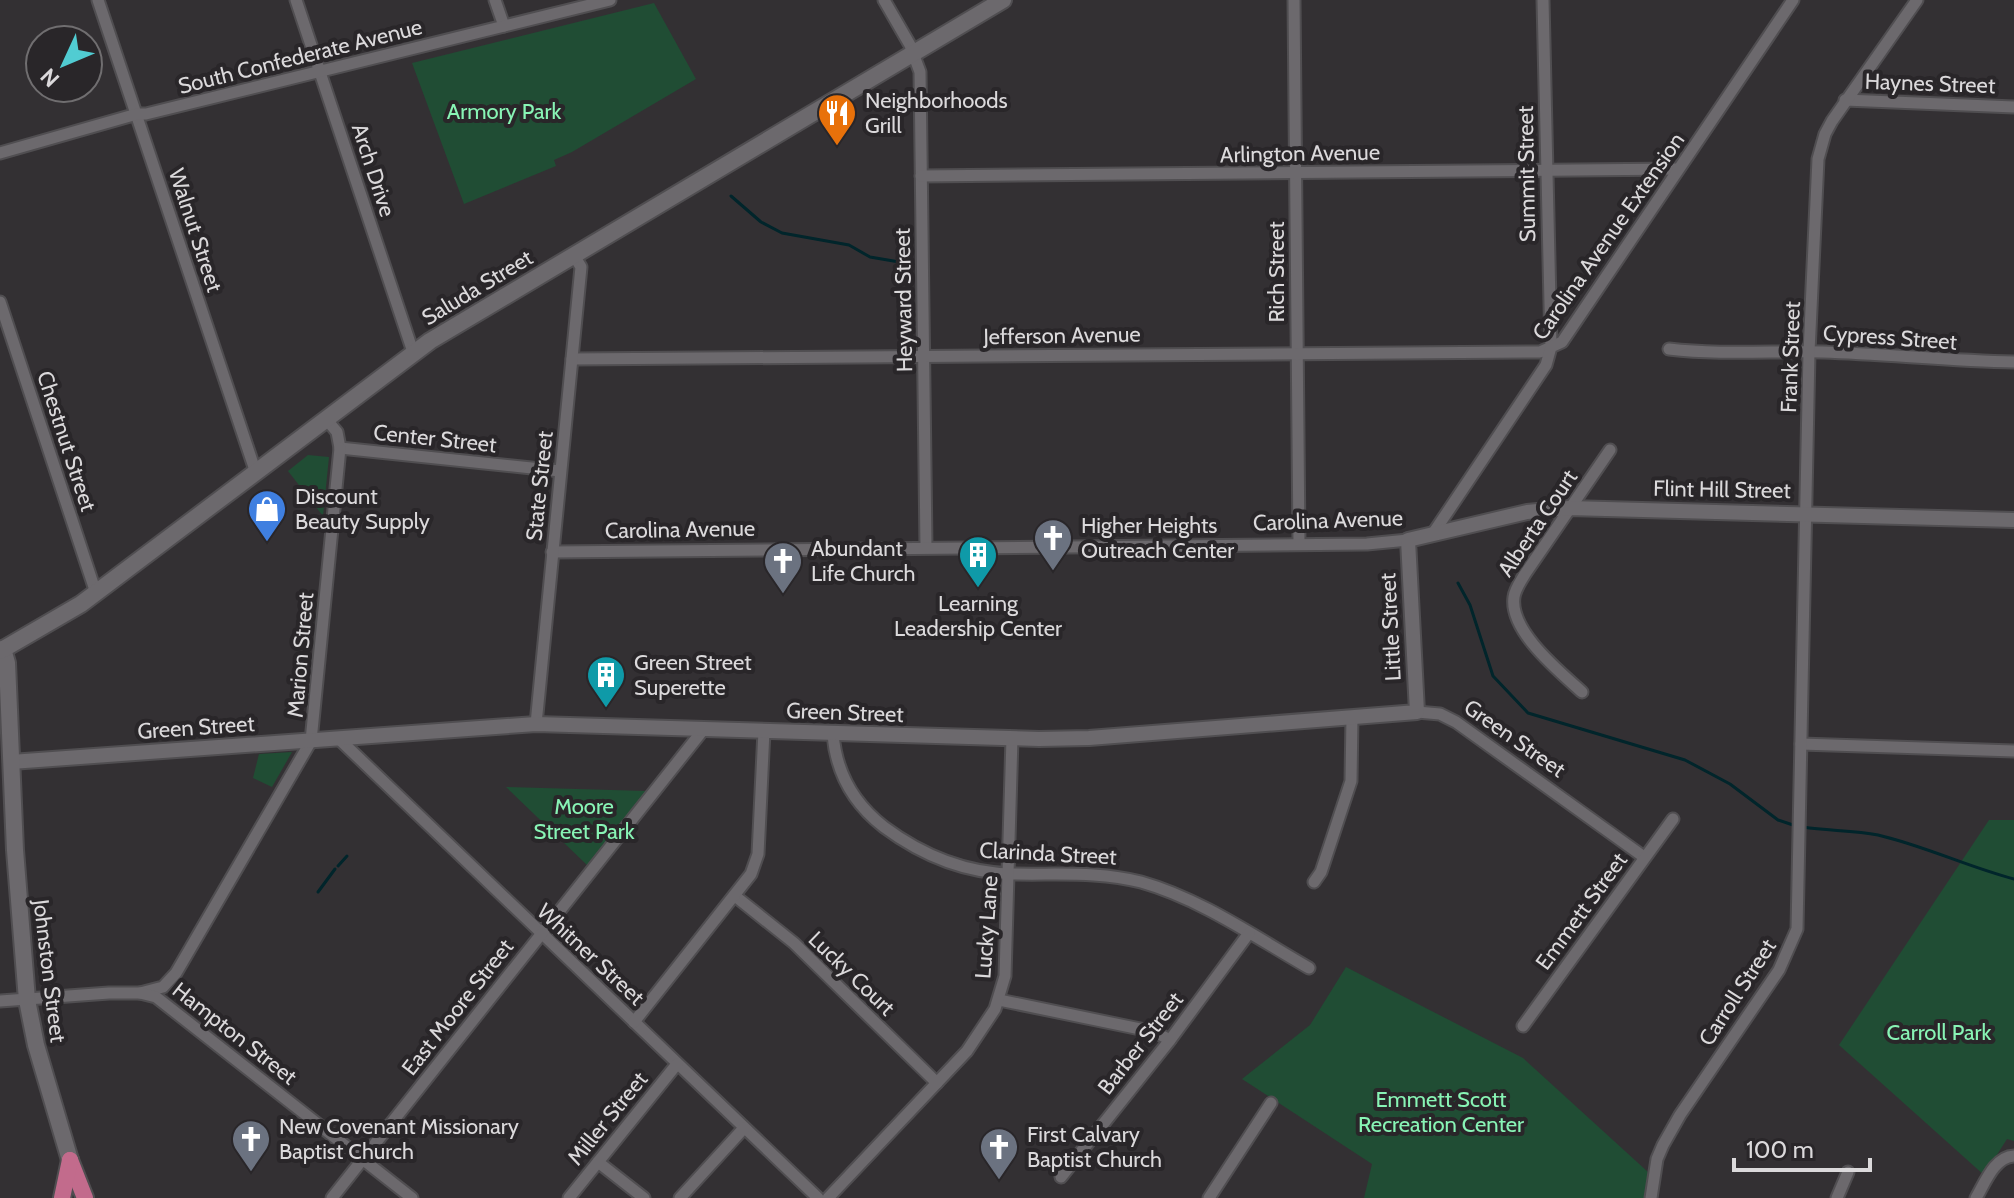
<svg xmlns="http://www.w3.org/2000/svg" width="2014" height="1198" font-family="Cabin,sans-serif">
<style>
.green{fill:#204d34}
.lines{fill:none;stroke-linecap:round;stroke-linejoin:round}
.stream{stroke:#01252b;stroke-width:3}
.minor-casing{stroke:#504e51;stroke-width:15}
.tertiary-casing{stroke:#504e51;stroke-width:18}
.secondary-casing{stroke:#504e51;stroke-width:20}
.primary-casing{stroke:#504e51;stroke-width:20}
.minor{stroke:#6c696d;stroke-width:11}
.tertiary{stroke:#6c696d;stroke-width:14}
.secondary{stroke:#6c696d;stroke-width:16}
.primary{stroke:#c26b8c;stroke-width:16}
.labels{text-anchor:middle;stroke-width:8;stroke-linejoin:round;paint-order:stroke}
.street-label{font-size:22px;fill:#dbd9db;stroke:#292629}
.poi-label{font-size:22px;fill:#dbd9db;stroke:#292629;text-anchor:start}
.park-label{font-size:22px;fill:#88f4b5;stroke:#292629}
</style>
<rect width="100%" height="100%" fill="#333033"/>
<g class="green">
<polygon points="654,3 696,79 572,152 554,160 556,166 464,204 412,63"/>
<polygon points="308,455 329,457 323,516 288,471"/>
<polygon points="292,752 272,787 253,778 259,754"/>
<polygon points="506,787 646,791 588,866"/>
<polygon points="1989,820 2014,820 2014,1141 2007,1139 1984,1175 1839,1045"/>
<polygon points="1346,967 1523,1058 1648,1172 1644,1198 1364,1198 1372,1164 1242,1079 1310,1025"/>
</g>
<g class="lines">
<g class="stream">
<polyline points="731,196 761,222 782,233 849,245 870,257 911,264"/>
<polyline points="1458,583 1470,605 1493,676 1528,713 1685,760 1730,784 1778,820 1796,826"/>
<path d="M1803,827C1828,831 1853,830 1878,835C1925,846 1968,867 2014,879"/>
<polyline points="338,866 347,856"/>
<polyline points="318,892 335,869"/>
</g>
<g class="minor-casing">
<g id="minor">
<polyline points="98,0 256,473"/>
<polyline points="296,0 413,352"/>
<polyline points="495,0 504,26"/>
<polyline points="884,0 910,45 920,72 926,547"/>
<polyline points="1294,0 1299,544"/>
<polyline points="1845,100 2014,107"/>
<polyline points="0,153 137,114 146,114 610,0"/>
<polyline points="921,176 1678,169"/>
<polyline points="0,302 96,593"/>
<path d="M1669,349C1720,355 1771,351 1823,352C1887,354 1950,361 2014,362"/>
<polyline points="572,359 1540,352 1551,347 1543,0"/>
<polyline points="326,419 337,432 340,448 560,471"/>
<polyline points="1432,535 1546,365 1551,347 1562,342 1793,0"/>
<polyline points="552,552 1367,544 1408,540"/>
<path d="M1582,692C1560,672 1509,631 1514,597C1515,589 1521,581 1525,574L1610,450"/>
<polyline points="1417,712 1440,714 1456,722 1644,857"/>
<polyline points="536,724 581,267 573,254"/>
<path d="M833,734C836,772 853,803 884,827C923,856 964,873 1013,874C1056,875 1099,871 1141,882C1201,899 1255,937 1309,968"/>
<polyline points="338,738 818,1198"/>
<polyline points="1801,744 2014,751"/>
<polyline points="1314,882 1321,872 1351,781 1352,717"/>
<polyline points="735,896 794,943 937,1083"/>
<polyline points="140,993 163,987 176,973 311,741 340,448"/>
<polyline points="999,1000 1155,1032 1170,1040"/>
<polyline points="0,1001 109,993 140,993 156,997 412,1198"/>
<polyline points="634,1022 751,874 758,854 764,731"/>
<polyline points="1523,1026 1673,819"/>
<polyline points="598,1162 644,1198"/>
<polyline points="1061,1177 1170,1040 1249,933"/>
<polyline points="332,1198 703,730"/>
<polyline points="569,1198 677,1064"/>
<polyline points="680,1198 744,1128"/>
<polyline points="828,1198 967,1051 995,1009 1005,976 1012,738"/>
<polyline points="1209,1198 1271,1103"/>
<polyline points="1651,1198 1657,1159 1663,1145 1680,1115 1779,970 1797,929 1809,352 1818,159 1825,134 1832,121 1917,0"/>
<polyline points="1837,1198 1848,1172"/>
<path d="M1976,1198C1985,1183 1994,1157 2014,1156"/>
</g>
</g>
<g class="tertiary-casing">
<polyline id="tertiary" points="11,762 536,724 1039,739 1089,738 1417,712 1408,540 1527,512 1569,508 2014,520"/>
</g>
<g class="secondary-casing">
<g id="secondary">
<polyline points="3,649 7,663 15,850 27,1000 36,1045 70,1160"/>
<polyline points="0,651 81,604 430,341 1003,0"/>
</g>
</g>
<g class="primary-casing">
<g id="primary">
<polyline points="70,1160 85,1198"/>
<polyline points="62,1198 70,1160"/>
</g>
</g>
<use href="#minor" class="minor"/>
<use href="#tertiary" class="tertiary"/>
<use href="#secondary" class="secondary"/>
<use href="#primary" class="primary"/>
</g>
<defs>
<g id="restaurant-pin" transform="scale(2)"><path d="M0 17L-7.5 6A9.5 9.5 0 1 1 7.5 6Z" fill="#e8710a" stroke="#292629"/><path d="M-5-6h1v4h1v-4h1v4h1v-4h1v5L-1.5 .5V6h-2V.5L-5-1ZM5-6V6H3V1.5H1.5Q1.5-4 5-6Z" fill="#fff"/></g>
<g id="shop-pin" transform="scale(2)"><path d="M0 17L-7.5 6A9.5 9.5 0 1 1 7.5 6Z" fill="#3f7fe0" stroke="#292629"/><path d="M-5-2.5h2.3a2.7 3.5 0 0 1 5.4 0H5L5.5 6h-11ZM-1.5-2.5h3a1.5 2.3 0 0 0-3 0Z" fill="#fff"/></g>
<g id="church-pin" transform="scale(2)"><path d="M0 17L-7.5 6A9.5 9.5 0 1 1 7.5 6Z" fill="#6b7280" stroke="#292629"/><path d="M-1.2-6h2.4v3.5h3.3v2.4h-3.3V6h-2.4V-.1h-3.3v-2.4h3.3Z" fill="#fff"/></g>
<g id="building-pin" transform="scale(2)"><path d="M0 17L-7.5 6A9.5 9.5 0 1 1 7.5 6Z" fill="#0f9aa8" stroke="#292629"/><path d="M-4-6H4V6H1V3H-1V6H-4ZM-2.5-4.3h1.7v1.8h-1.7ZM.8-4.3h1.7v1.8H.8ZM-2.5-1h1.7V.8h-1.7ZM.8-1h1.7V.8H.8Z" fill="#fff"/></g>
</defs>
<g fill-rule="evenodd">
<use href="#restaurant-pin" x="837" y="113"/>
<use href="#shop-pin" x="267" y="509"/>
<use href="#church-pin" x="1053" y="538"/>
<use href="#building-pin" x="978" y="555"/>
<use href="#church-pin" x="783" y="561"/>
<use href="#building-pin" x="606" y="675"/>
<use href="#church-pin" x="251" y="1139"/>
<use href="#church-pin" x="999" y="1147"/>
</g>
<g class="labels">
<g class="street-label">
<text transform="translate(300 56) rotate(-14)" y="8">South Confederate Avenue</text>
<text transform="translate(1930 83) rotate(2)" y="8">Haynes Street</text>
<text transform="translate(1300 153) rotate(-1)" y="8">Arlington Avenue</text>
<text transform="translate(374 170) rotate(72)" y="8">Arch Drive</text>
<text transform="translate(1526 174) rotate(-91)" y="8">Summit Street</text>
<text transform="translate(196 230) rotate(72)" y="8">Walnut Street</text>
<text transform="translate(1608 236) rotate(-55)" y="8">Carolina Avenue Extension</text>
<text transform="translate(1276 272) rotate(-90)" y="8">Rich Street</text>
<text transform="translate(477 287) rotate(-31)" y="8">Saluda Street</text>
<text transform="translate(903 300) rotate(-91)" y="8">Heyward Street</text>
<text transform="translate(1062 335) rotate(-1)" y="8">Jefferson Avenue</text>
<text transform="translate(1890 337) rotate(4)" y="8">Cypress Street</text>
<text transform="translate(1790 357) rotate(-88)" y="8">Frank Street</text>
<text transform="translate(435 438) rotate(6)" y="8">Center Street</text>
<text transform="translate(67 441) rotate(72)" y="8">Chestnut Street</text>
<text transform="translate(539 486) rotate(-84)" y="8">State Street</text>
<text transform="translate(1722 489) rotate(1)" y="8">Flint Hill Street</text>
<text transform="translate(1328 520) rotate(-2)" y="8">Carolina Avenue</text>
<text transform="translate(1537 523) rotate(-56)" y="8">Alberta Court</text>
<text transform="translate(680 529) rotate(-1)" y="8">Carolina Avenue</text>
<text transform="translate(1390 627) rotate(-93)" y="8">Little Street</text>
<text transform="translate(300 655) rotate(-85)" y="8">Marion Street</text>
<text transform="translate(845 712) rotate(2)" y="8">Green Street</text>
<text transform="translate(196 727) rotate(-4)" y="8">Green Street</text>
<text transform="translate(1515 738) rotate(35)" y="8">Green Street</text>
<text transform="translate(1048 853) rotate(3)" y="8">Clarinda Street</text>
<text transform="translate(1581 911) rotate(-54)" y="8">Emmett Street</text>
<text transform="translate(986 927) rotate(-86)" y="8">Lucky Lane</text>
<text transform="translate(591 954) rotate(43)" y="8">Whitner Street</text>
<text transform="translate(50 971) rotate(83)" y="8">Johnston Street</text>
<text transform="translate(852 973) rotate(44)" y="8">Lucky Court</text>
<text transform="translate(1737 992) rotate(-57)" y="8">Carroll Street</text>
<text transform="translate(457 1007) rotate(-52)" y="8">East Moore Street</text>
<text transform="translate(235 1033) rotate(38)" y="8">Hampton Street</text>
<text transform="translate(1140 1043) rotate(-52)" y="8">Barber Street</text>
<text transform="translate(607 1118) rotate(-51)" y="8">Miller Street</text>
</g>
<g class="poi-label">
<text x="865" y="108">Neighborhoods<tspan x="865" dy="25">Grill</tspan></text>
<text x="295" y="504">Discount<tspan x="295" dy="25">Beauty Supply</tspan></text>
<text x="1081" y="533">Higher Heights<tspan x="1081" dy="25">Outreach Center</tspan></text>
<text x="811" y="556">Abundant<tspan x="811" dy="25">Life Church</tspan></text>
<text x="978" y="611" text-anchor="middle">Learning<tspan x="978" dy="25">Leadership Center</tspan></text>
<text x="634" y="670">Green Street<tspan x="634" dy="25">Superette</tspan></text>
<text x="279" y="1134">New Covenant Missionary<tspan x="279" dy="25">Baptist Church</tspan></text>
<text x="1027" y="1142">First Calvary<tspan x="1027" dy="25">Baptist Church</tspan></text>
</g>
<g class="park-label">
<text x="504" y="119">Armory Park</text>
<text x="584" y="814">Moore<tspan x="584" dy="25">Street Park</tspan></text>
<text x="1939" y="1040">Carroll Park</text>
<text x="1441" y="1107">Emmett Scott<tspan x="1441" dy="25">Recreation Center</tspan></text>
</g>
</g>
<g transform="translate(64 64) rotate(226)"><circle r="38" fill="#292629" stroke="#706e70" stroke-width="2"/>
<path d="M0-6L14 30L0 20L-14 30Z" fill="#51ccd2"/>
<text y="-12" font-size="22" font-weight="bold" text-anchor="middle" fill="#dbd9db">N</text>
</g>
<path d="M1734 1158v12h136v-12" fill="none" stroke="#dbd9db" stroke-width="4"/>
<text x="1746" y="1158" font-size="24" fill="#dbd9db" stroke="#292629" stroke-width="6" paint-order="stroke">100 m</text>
</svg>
